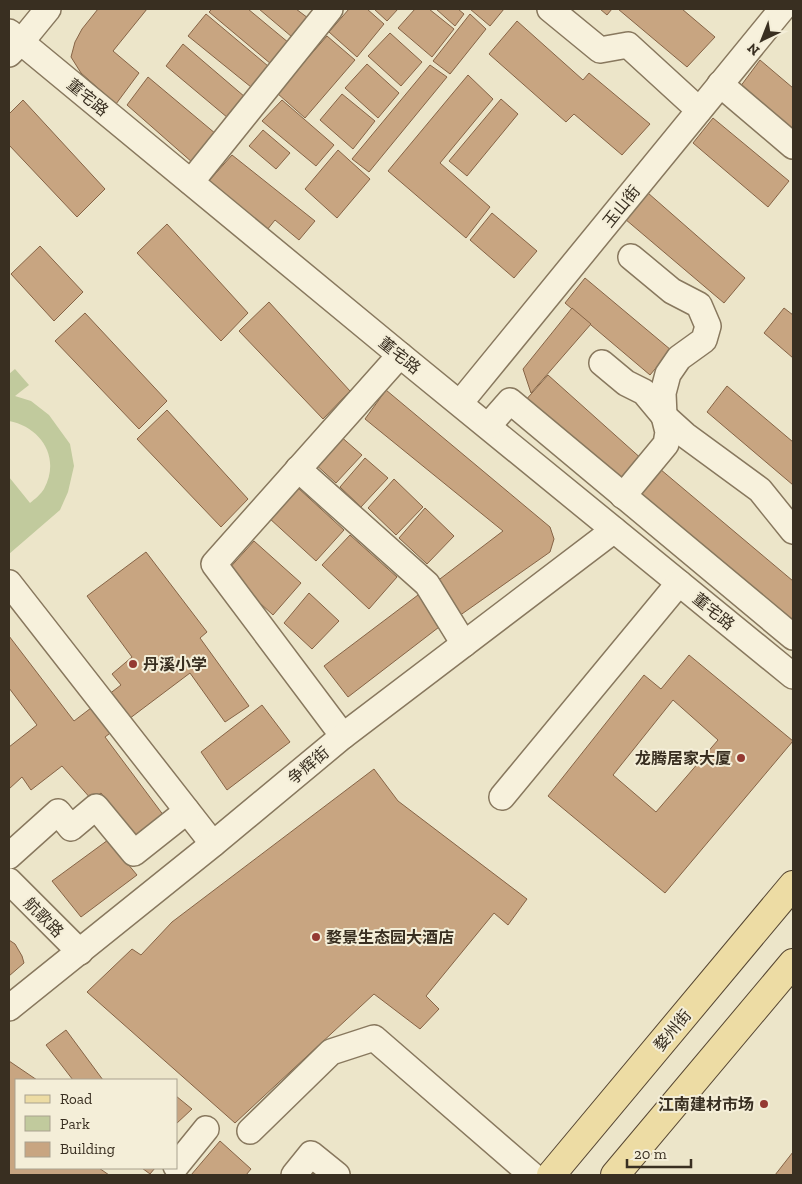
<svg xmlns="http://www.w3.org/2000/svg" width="802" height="1184" font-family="'Zilla Slab','Noto Sans SC',serif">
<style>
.green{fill:#c1ca9d}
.building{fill:#c8a581;stroke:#866446;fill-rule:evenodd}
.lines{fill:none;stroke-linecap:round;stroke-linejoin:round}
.minor-casing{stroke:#88785e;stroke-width:28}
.major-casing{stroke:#564632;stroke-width:30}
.minor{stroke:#f7f1dc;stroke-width:25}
.major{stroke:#eddca4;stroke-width:28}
.poi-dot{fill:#943932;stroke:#f4eed8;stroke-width:2}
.labels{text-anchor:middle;stroke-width:4;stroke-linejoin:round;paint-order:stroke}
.street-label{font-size:16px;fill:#392f21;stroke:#f4eed8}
.poi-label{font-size:16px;font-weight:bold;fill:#392f21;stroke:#f4eed8;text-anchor:start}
</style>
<rect width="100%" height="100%" fill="#ece5c9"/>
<path class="green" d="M15,369L29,385L15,396L31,401L49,415L70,444L74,466L68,492L60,510L9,554V477L30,503C35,499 41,494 44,489C61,458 41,427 9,421V374Z"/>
<g class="building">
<polygon points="98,9 147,9 113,51 139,73 116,104 81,73 71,57 75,42 82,29"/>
<polygon points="212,9 248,9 289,43 271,64 209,12"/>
<polygon points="259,9 296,9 308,18 292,37"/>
<polygon points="349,9 367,9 384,24 357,57 329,32"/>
<polygon points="374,9 398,9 387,21"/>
<polygon points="415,9 429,9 454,29 432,57 398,28"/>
<polygon points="436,9 458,9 464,14 455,26"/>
<polygon points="470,9 504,9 490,26"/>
<polygon points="600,9 612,9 607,15"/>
<polygon points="618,9 682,9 715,37 687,67"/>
<polygon points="206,14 268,66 251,87 188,36"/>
<polygon points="470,14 486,29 450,74 433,61"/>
<polygon points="517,21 583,80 589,73 650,124 622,155 574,114 566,122 489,54"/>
<polygon points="390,33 422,62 401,86 368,56"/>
<polygon points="327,36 355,60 305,118 277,93"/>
<polygon points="183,44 245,97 228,118 166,66"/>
<polygon points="760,60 793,88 793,132 740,87"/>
<polygon points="367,64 399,93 378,118 345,88"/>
<polygon points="430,65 447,77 369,172 352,159"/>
<polygon points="468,75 493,99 440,163 490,207 466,238 388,171"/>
<polygon points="148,77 216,134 193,163 127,105"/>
<polygon points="342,94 375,121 353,149 320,120"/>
<polygon points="501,99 518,114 467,176 449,161"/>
<polygon points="23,100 105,189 77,217 9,145 9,114"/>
<polygon points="282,100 334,145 316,166 262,121"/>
<polygon points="713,118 789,181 768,207 693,143"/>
<polygon points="263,130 290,153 276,169 249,146"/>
<polygon points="338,150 370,179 337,218 305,189"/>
<polygon points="232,155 315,221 299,240 275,220 267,230 207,183"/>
<polygon points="648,193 745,278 724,303 625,219"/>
<polygon points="492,213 537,251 514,278 470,240"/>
<polygon points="167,224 248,313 221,341 137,253"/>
<polygon points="40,246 83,292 54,321 11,274"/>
<polygon points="585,278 671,350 650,375 565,303"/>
<polygon points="269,302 350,391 323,419 239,331"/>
<polygon points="572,308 591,324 531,393 523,369"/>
<polygon points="784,308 793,315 793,358 764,333"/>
<polygon points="85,313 167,401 139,429 55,341"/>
<polygon points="548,375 644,461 623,485 524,402"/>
<polygon points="727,386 793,442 793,485 707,412"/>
<polygon points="386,390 550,527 554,539 550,552 459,616 436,582 503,531 365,419"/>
<polygon points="167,410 248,499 221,527 137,439"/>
<polygon points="339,435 362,455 336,483 314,463"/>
<polygon points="365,458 388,478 361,507 340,487"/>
<polygon points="660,469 793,581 793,624 640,495"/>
<polygon points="394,479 423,507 396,535 368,508"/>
<polygon points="297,487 344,530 316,561 269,518"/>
<polygon points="425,508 454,536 427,564 399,538"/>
<polygon points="350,535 397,577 369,609 322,565"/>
<polygon points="254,541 301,583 273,615 226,572"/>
<polygon points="146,552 207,632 200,638 249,706 225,722 190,673 105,737 164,816 135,838 101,793 92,800 62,766 31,790 22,777 9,789 9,747 37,725 9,688 9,636 74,721 121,685 112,674 132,657 87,596"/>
<polygon points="422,592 443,624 348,697 324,666"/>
<polygon points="309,593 339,621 312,649 284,623"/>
<path d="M689,655L793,741L665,893L548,796L644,675L661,689ZM673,700L718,740L656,812L613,775Z"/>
<polygon points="262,705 290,742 227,790 201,752"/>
<polygon points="374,769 398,801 527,899 508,925 494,913 426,996 439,1009 420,1029 374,994 235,1123 87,992 132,949 141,955 172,922"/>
<polygon points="108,840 137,875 81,917 52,881"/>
<polygon points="9,940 15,944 22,956 24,963 9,976"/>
<polygon points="66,1030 103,1080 73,1080 46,1045"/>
<polygon points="9,1061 37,1080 16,1080 16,1168 99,1168 109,1175 9,1175"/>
<polygon points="176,1096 192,1109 176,1124"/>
<polygon points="220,1141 251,1169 246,1175 191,1175"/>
<polygon points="793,1152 793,1175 775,1175"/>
<polygon points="142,1168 155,1168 150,1174"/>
</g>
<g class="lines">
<g class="minor-casing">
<g id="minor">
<polyline points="550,9 600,50 628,45 699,110"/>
<polyline points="9,32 400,355 793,676"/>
<polyline points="9,54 21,42 48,9"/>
<polyline points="720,84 793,146"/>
<polyline points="191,182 330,9"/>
<polyline points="602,363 626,383 644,392 664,416 685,435 760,490 793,531"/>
<polyline points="460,403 782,9"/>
<polyline points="488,426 510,401 793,637"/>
<polyline points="298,469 427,584 464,644"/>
<polyline points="623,496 666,444 668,432 664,416 663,393 668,374 679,358 704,340 708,326 699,305 672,291 631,257"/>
<polyline points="9,583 213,844"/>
<polyline points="343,736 214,564 400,355"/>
<polyline points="502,797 679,583"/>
<polyline points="9,856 58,812 71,828 96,807 134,853 187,811"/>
<polyline points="9,881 80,952"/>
<polyline points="9,1008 213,844 343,736 614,530"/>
<polyline points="250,1131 331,1052 374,1038 532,1175"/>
<polyline points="176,1166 206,1129"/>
<polyline points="294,1175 311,1154 337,1175"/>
</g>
</g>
<g class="major-casing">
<g id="major">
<polyline points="551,1175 793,885"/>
<polyline points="615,1175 793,963"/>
</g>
</g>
<use href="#minor" class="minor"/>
<use href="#major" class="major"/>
</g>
<g class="poi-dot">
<circle cx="133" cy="664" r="5"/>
<circle cx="741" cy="758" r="5"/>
<circle cx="316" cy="937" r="5"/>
<circle cx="764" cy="1104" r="5"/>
</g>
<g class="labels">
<g class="street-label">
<text transform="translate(88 97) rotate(40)" y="6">董宅路</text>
<text transform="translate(621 206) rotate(-51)" y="6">玉山街</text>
<text transform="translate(400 355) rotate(39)" y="6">董宅路</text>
<text transform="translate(714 611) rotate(39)" y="6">董宅路</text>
<text transform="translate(308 765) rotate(-40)" y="6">争辉街</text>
<text transform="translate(44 917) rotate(45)" y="6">航歌路</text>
<text transform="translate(672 1030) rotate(-50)" y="6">婺州街</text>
</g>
<g class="poi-label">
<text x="143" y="670">丹溪小学</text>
<text x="731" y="764" text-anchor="end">龙腾居家大厦</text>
<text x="326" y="943">婺景生态园大酒店</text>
<text x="754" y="1110" text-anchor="end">江南建材市场</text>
</g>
</g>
<rect width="802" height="1184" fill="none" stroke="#392f21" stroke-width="20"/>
<rect x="15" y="1079" width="162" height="90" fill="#f4eed8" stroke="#a9a28f"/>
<rect x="25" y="1095" width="25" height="8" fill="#eddca4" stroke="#a9a28f"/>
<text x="60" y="1104" font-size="15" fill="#392f21">Road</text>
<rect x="25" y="1116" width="25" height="15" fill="#c1ca9d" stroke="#a9a28f"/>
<text x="60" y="1129" font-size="15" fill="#392f21">Park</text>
<rect x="25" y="1142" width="25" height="15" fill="#c8a581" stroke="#a9a28f"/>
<text x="60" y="1154" font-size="15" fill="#392f21">Building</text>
<g transform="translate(762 40) rotate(223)" stroke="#f4eed8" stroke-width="4" paint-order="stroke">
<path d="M0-4L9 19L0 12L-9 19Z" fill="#392f21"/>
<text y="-8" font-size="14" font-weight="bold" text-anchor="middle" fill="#392f21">N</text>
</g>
<path d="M627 1159v8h64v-8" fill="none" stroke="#392f21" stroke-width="2.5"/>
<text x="634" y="1159" font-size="15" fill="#392f21" stroke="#f4eed8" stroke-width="4" paint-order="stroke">20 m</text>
</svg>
